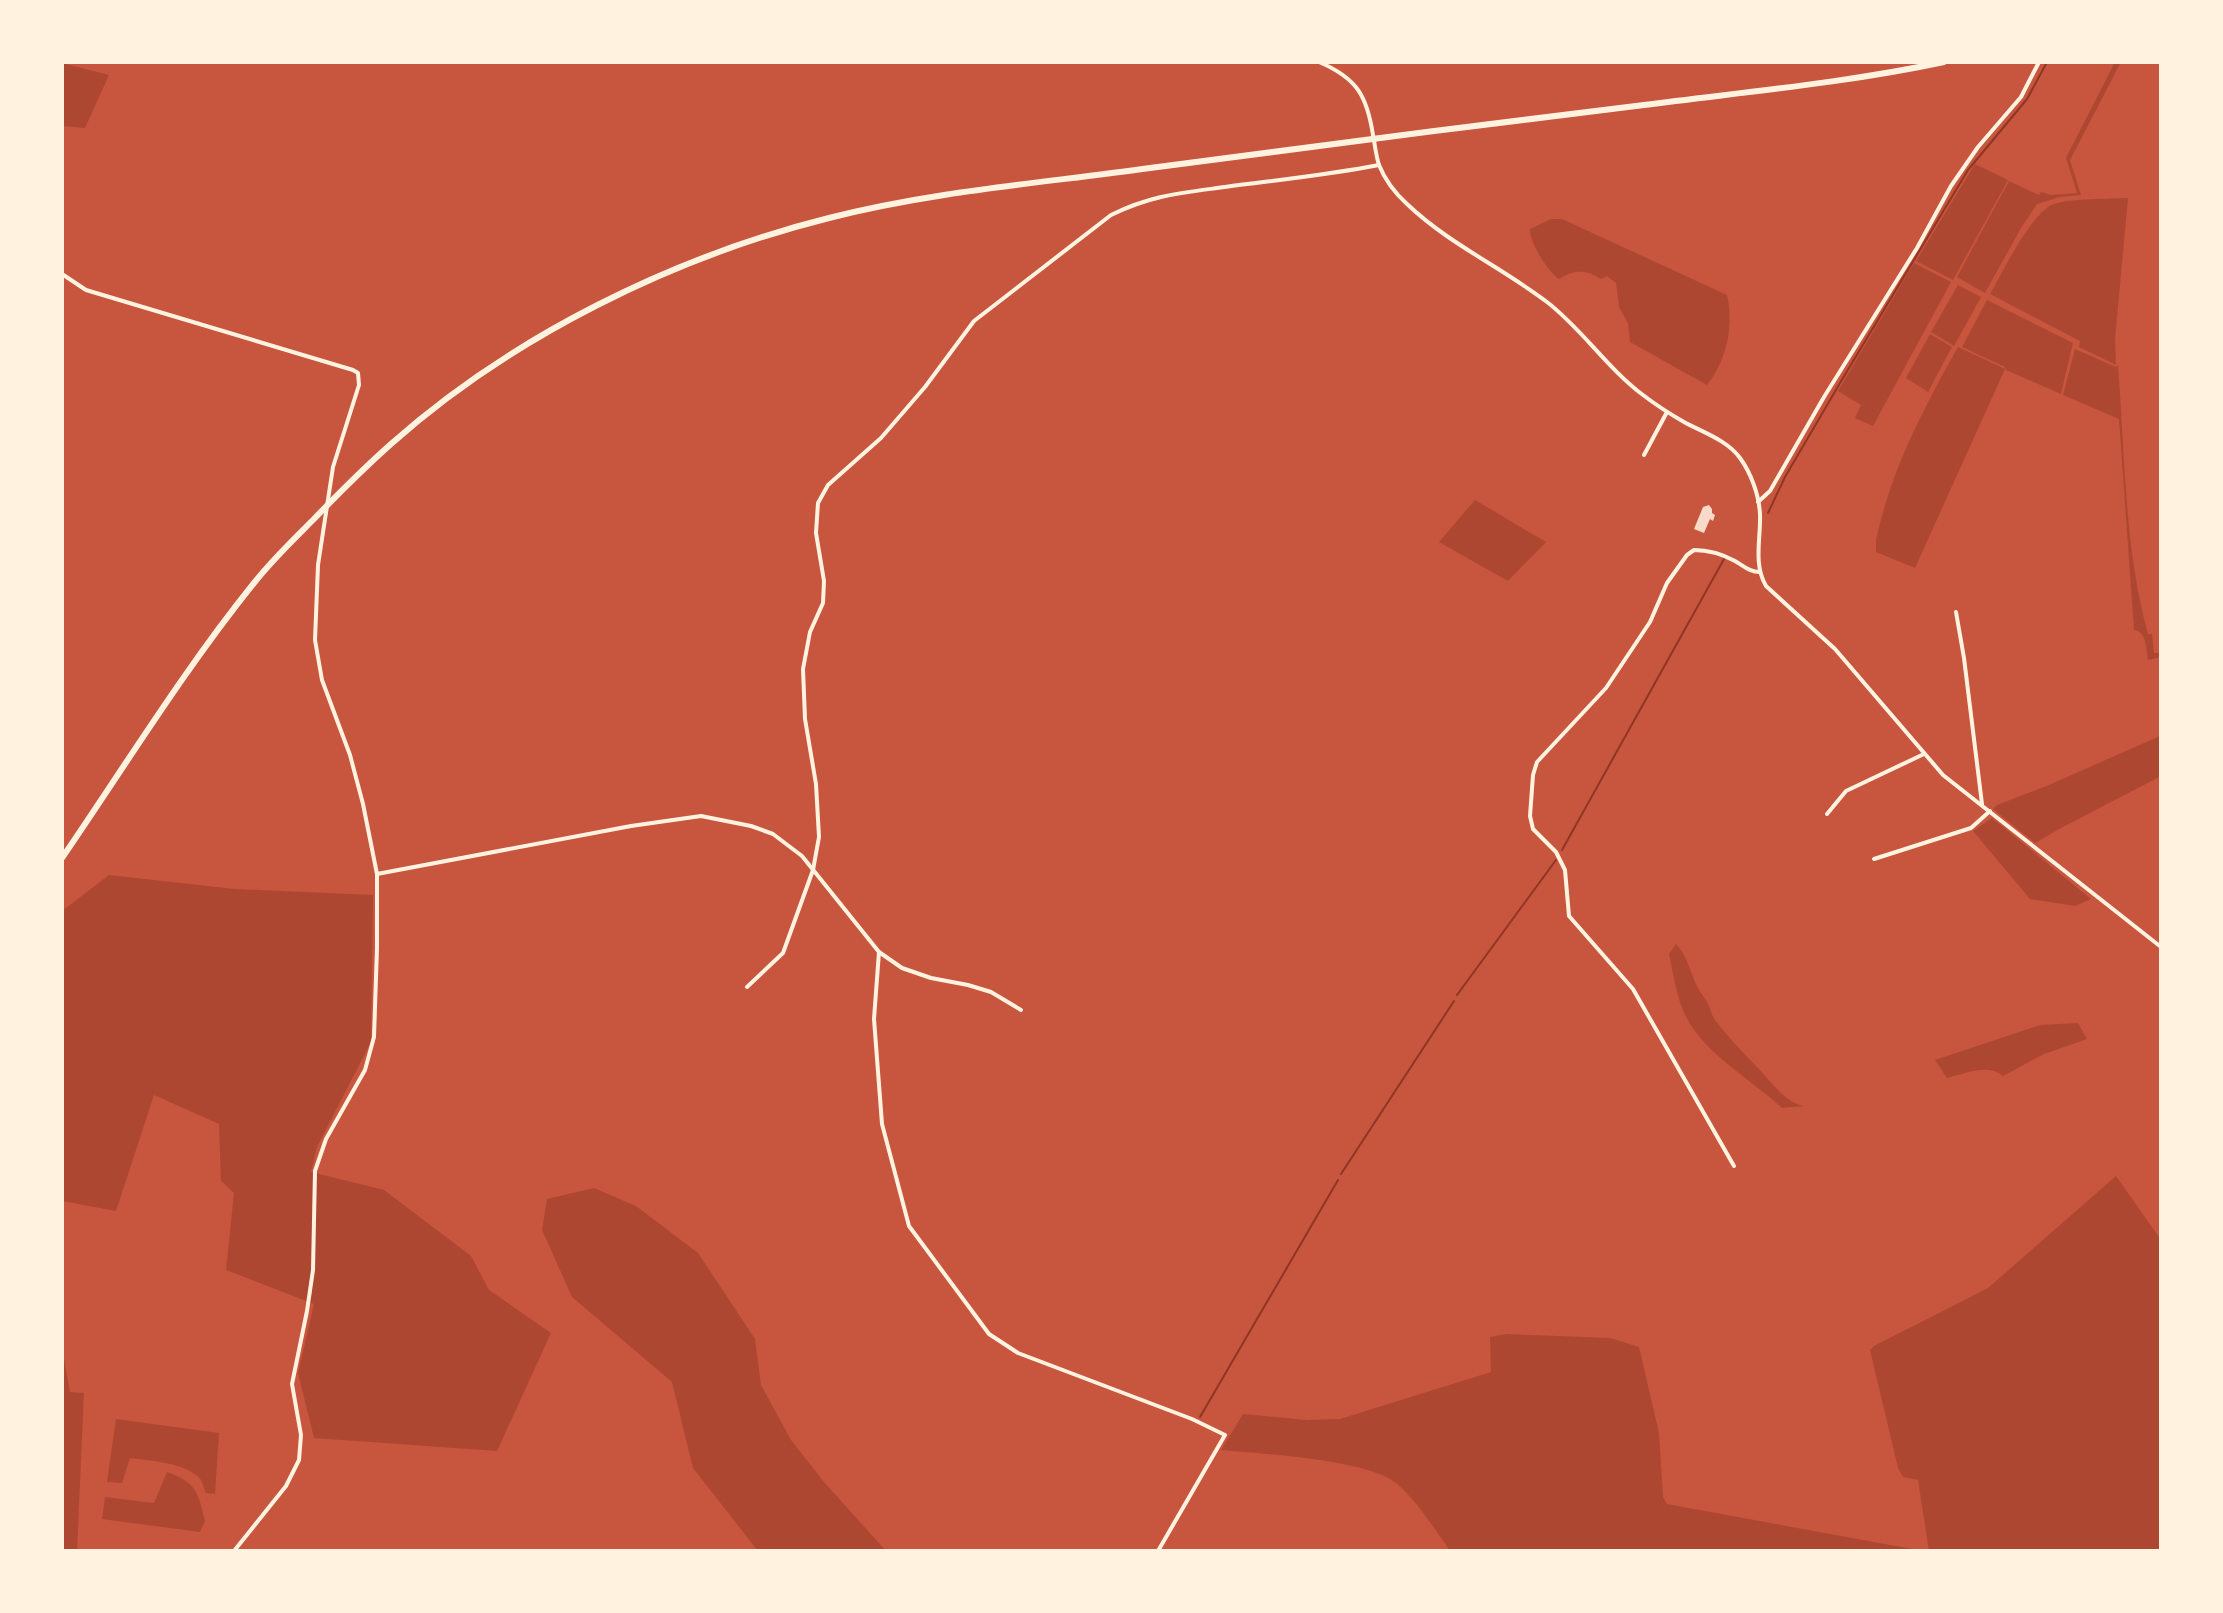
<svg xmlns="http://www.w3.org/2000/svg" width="2223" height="1613" font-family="'Noto Sans',sans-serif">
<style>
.green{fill:#ae4732}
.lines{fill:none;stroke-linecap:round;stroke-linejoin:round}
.stream{stroke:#8f3625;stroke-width:2}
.building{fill:#f7dbc8}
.minor{stroke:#fff3e0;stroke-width:4}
.primary{stroke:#fff3e0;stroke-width:6}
</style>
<rect width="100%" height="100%" fill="#c8553d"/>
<g class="green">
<polygon points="2115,62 2121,62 2070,160 2081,195 2060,197 2037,204 2021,228 1985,293 1957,277 2009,181 2039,195 2041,192 2051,195 2077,193 2066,158"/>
<polygon points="62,63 109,75 85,128 62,126"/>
<polygon points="1975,164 2008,180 1953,280 1916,261"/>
<path d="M2128,198L2115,339L2116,365L2079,347L2080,341L1990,294C2003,272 2031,212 2054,204C2072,198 2107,199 2128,198Z"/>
<path d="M1551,219H1562L1727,295C1734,326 1727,360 1707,385L1630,342L1628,323L1619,307L1616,283L1607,276L1601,279C1586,270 1575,269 1559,279C1549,273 1529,242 1530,229Z"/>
<polygon points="1914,263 1951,282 1873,426 1855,418 1861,405 1838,391"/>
<polygon points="1958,285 1981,297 1954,346 1931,332"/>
<polygon points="1987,300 2073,343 2061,394 2006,370 2005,367 1962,347"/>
<polygon points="1930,334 1952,347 1928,392 1906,378"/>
<path d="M1958,347L2005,369L1915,568L1876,552V540C1891,470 1923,409 1958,347Z"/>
<path d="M2075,349L2116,367L2118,365C2125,454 2124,547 2148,634H2152L2154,653H2161V657L2148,660C2146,648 2147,632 2134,630L2119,419L2063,395Z"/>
<polygon points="1475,500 1546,542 1508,581 1439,542"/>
<polygon points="2160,736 2161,776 2059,829 2037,842 2035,843 1993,809 1997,805 2049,785"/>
<polygon points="1992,818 2091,899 2075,906 2030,899 1973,831"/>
<polygon points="109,875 234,889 373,895 371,1042 317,1147 311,1172 384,1190 471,1256 489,1290 551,1333 497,1451 314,1438 298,1373 314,1304 226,1270 234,1193 221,1181 219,1124 154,1095 116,1211 62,1201 62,911"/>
<path d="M1676,944C1689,958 1689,971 1698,988C1701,993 1705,998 1708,1004C1711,1009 1711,1015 1715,1020C1728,1037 1742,1052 1757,1067C1772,1082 1781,1099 1803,1106L1782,1108C1750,1078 1700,1052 1683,1010C1676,993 1673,973 1669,954Z"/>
<path d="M2078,1023L2087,1039L2044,1054L2003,1076C1987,1063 1965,1074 1947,1078L1935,1060L2040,1025Z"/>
<polygon points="2116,1176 2161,1240 2161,1551 1929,1551 1918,1480 1903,1477 1898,1468 1870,1350 1874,1346 1988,1288"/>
<polygon points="594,1188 636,1206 698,1253 755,1339 761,1385 791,1440 824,1482 886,1551 758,1551 693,1468 672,1382 572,1297 542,1230 547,1199"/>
<path d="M1507,1334L1610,1338L1639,1347L1659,1433L1663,1497L1667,1504L1923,1551H1450C1434,1528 1418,1502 1396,1483C1366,1459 1262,1454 1221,1450L1243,1414L1307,1420L1340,1419L1491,1372L1490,1337Z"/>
<polygon points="62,1347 70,1392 84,1393 77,1551 62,1551"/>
<path d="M116,1419L219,1433L215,1494L206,1493C204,1489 203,1484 201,1480C187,1462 150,1461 130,1458L122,1483L107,1482Z"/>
<path d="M167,1472C197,1483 198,1492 205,1521L200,1532L102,1519L105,1497L154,1503Z"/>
</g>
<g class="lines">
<g class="stream">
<polyline points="1768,513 1785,477 1840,383 1968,170 2027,99 2047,62"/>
<polyline points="1562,850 1724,559"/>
<polyline points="1457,995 1556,860"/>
<polyline points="1341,1174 1454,1001"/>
<polyline points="1200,1417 1338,1180"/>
</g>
</g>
<polygon class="building" points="1709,505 1712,509 1712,513 1715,515 1713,521 1710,519 1704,533 1694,529 1703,507"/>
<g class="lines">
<g class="minor">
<path d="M1319,62C1357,78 1367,96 1373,135C1375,145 1376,156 1379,165C1385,180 1396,194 1407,204C1449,244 1501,267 1547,302C1582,329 1607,368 1643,395C1656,405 1670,414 1684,422C1702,432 1727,440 1740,458C1751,473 1759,495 1760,514C1761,538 1753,564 1766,586L1835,649L1943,775L2161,947"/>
<polyline points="62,274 86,290 353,370 358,373 359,385 333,467 318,565 315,640 322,680 350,755 363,804 377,874 377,948 374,1037 365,1070 326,1139 315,1171 313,1270 307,1311 292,1384 301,1435 299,1460 286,1486 234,1551"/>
<polyline points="1644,455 1667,412"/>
<polyline points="1758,502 1770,491 1824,397 1917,248 1951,186 1978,147 2021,97 2039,62"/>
<polyline points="1956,612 1964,658 1982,804"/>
<polyline points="1827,814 1846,791 1924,754"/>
<polyline points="1874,859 1971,828 1990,811"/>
<polyline points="377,874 631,826 701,816 751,826 773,834 802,856 879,952 902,968 931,978 968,985 991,992 1021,1010"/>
<polyline points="879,952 874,1019 882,1124 909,1226 989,1334 1018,1353 1192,1419 1225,1435 1158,1551"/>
<path d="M747,987L783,953L813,870L819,837L816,784L805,719L803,669L810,632L823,603L824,581L816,533L818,503L828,485L881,438L925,387L974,321L1111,215C1152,195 1181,193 1225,187C1277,180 1328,175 1379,165"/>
<path d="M1734,1166L1633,989L1569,916L1565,870L1556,852L1533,829L1530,816L1533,775L1537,762L1606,688L1650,622L1667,583L1687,555L1694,550C1709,550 1722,554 1735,561C1744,566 1749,572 1760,572"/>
</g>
<path class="primary" d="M62,858C125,766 184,670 254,583C272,560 293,540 313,520C338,494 364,468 391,444C511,337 673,257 829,218C935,191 1043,183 1150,168C1315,146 1479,125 1644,105C1744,92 1845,83 1944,62"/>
</g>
<rect width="2223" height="1613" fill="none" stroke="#fff3e0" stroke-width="128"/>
</svg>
